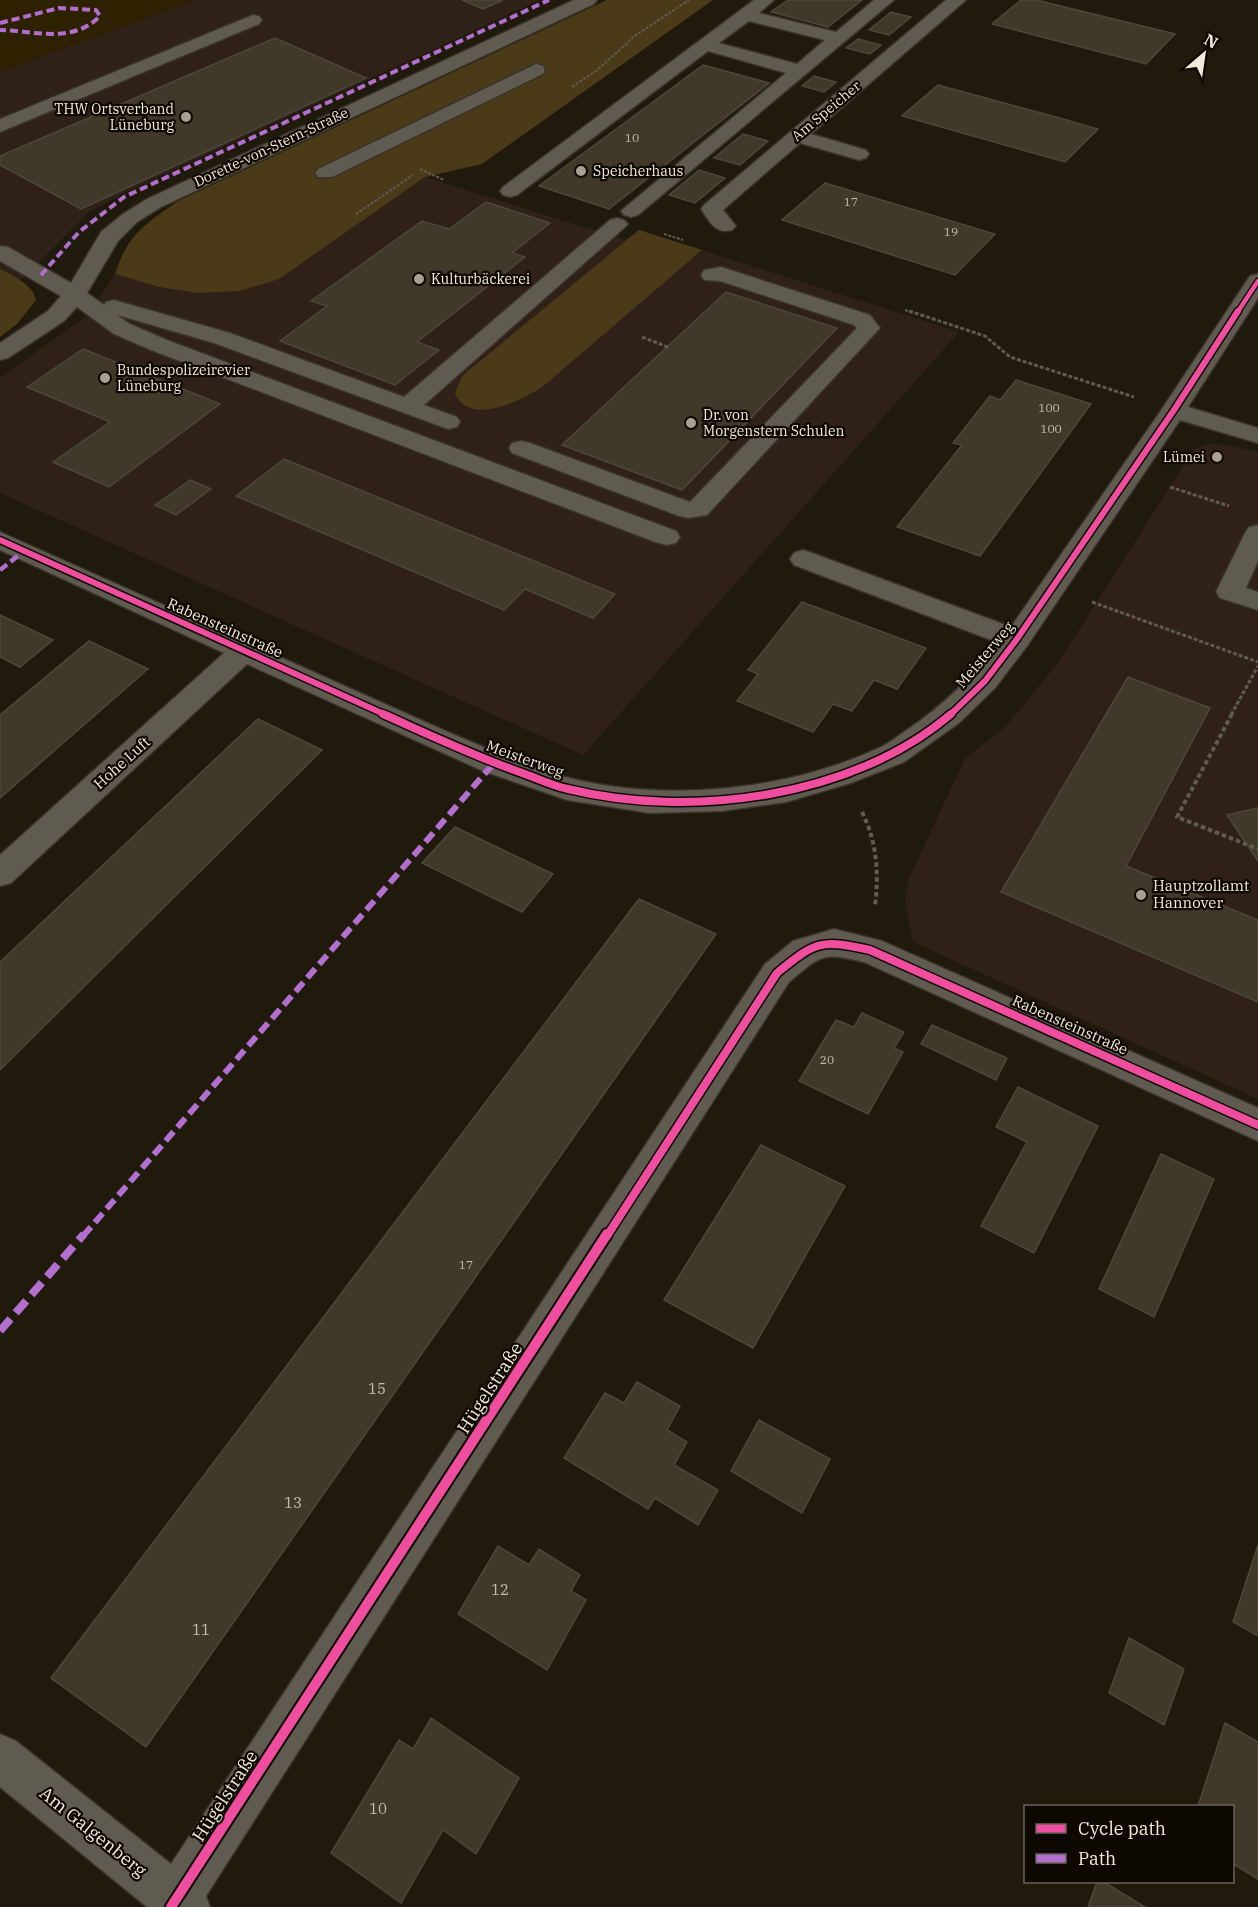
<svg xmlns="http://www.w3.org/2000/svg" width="1258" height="1907" font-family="'IBM Plex Serif',serif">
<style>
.commercial{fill:#302118}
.built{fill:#2e2102}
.green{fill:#4a3a18}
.building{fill:#403828;stroke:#4d473b;stroke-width:1.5}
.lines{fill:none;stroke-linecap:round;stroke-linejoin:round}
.minor-casing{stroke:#38332b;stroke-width:3}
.path-far2{stroke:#605b52;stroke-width:2;stroke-dasharray:3 1.5;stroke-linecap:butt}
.path-far1{stroke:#605b52;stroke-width:3;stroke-dasharray:4 2;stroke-linecap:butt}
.path{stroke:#605b52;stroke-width:4;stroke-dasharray:4.5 3;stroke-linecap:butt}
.minor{fill:#605b51;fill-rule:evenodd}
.quiet-far3{stroke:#b36fd0;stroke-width:4;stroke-dasharray:8 4;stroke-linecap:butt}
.quiet-far2{stroke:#b36fd0;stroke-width:4.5;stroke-dasharray:9 4.5;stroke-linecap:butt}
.quiet-far1{stroke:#b36fd0;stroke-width:6;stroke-dasharray:12 6;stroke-linecap:butt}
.quiet{stroke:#b36fd0;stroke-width:8;stroke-dasharray:16 8;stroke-linecap:butt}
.cycleway-far3-casing{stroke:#0d0802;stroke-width:7}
.cycleway-far2-casing{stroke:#0d0802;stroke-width:9}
.cycleway-far1-casing{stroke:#0d0802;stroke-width:11}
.cycleway-casing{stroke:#0d0802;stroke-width:14}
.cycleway-far3{stroke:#ef4d9e;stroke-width:4.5}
.cycleway-far2{stroke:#ef4d9e;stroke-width:6}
.cycleway-far1{stroke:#ef4d9e;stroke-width:8}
.cycleway{stroke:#ef4d9e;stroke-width:10}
.poi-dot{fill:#a8a193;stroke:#0d0802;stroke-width:2}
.labels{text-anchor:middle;stroke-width:4.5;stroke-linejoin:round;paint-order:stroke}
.number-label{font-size:12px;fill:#c6beae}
.far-poi-label{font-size:14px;fill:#f2eadb;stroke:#0d0802;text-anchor:start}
.far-street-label{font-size:14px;fill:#f2eadb;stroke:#0d0802}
.street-label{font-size:15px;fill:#f2eadb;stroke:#0d0802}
.poi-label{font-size:15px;fill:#f2eadb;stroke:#0d0802;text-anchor:start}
.near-number-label{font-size:15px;fill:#c6beae}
.near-street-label{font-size:18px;fill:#f2eadb;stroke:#0d0802}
</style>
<rect width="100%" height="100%" fill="#201a0c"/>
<g class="commercial">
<polygon points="195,0 540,0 122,194 89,212 20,281 0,269 0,72"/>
<polygon points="425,177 625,240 639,230 959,332 583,755 0,493 0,378 89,314 115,274 159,287 197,293 279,279"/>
<polygon points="1208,444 1227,445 1258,452 1258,1099 913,942 905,900 909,878 965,759 1006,726 1058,663 1185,463 1195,449"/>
</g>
<polygon class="built" points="0,0 195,0 0,72"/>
<g class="green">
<path d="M607,0H713L482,164L425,177L279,279L240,291L197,293L159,287L115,274C128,234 144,225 178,201Z"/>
<path d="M639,230L702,250L541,388C521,399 487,419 464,405C461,403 457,397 455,394L462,376Z"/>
<path d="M0,269C13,276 33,284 36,300L17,324L0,337Z"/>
</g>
<g class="building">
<polygon points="462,0 503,0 483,9"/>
<polygon points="788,0 862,0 828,27 771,12"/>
<polygon points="1021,0 1036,0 1175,34 1146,64 992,24"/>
<polygon points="891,12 911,17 889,35 869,30"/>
<polygon points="275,38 366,78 81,209 0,165 0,156"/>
<polygon points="858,39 881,45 870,54 846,48"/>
<polygon points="703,65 769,83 609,209 539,186"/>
<polygon points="814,76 836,82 824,92 802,86"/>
<polygon points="938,85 1056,117 1098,129 1065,162 902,116"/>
<polygon points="743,134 768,141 740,165 714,158"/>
<polygon points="699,170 725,178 695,203 669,195"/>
<polygon points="825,183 995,234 955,275 782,220"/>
<polygon points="486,202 550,223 512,253 525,257 417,342 439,350 395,385 280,341 327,306 311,301 422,221 449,229"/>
<polygon points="726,292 837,328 682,490 562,445"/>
<polygon points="83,349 128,367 220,404 109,487 53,462 110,422 27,387"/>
<polygon points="1016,380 1091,404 980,556 897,527 962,445 953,443 990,396 1000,400"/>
<polygon points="284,459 615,594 593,618 525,589 504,610 236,496"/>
<polygon points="190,480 211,489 176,515 155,505"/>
<polygon points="802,602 926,648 897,689 874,680 852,711 833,704 813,732 737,701 758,674 748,670"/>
<polygon points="0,615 53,640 20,667 0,657"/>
<polygon points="89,641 148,669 0,798 0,715"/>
<polygon points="1128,677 1210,708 1126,866 1258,920 1258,1002 1001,892"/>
<polygon points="258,719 322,750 0,1070 0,962"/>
<polygon points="1258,808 1258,861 1227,815"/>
<polygon points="455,827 553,874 522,912 422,863"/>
<polygon points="639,899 716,934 146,1747 51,1678"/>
<polygon points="862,1013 904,1032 894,1048 903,1052 868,1114 799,1081 836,1020 854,1027"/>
<polygon points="932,1025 1007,1058 996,1080 921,1044"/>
<polygon points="1018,1087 1098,1126 1034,1253 981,1226 1027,1142 996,1127"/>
<polygon points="761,1145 845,1186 753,1348 664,1300"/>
<polygon points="1161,1154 1214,1179 1154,1317 1099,1289"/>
<polygon points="637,1382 680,1406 667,1430 687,1442 674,1465 718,1490 698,1525 655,1498 648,1509 564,1458 605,1393 624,1403"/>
<polygon points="759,1420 830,1459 802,1513 731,1471"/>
<polygon points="1258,1545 1258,1636 1233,1622"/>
<polygon points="498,1546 529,1565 539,1549 580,1575 571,1591 586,1600 547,1670 458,1614"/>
<polygon points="1129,1638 1184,1669 1164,1725 1109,1693"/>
<polygon points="431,1718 519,1778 476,1854 443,1830 401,1903 331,1853 399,1740 413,1749"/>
<polygon points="1225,1723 1258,1742 1258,1879 1232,1863 1232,1806 1198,1806"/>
<polygon points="1097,1882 1104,1882 1145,1907 1088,1907"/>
</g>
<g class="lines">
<g class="minor-casing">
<g id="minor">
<polygon points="574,0 597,0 594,4 161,207 137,222 118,241 87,293 104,305 106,302 114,300 230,333 404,397 610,220 617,218 624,220 628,224 624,228 424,405 457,417 460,422 457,427 448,429 214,343 117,315 130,324 167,340 676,531 680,537 676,543 667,545 658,543 151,350 114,334 77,307 64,321 8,358 0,360 0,343 48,311 61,296 0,261 0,246 8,247 71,283 101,232 123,214 147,199"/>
<path d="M754,0H774L759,13L836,32L874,0H894L638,215L631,217L624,215L621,211L786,73L708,51L517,195L510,197L503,195L500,191L503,187ZM749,21L825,40L797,64L719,43Z"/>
<path d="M946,0H966L811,134L866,150L869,154L866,158L859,160L800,143L723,210L736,226L732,230C716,235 709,221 701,209L704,205Z"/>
<polygon points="253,15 259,16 262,20 259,24 0,132 0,119"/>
<polygon points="536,64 543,66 545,70 543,74 332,177 318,177 315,173 318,169"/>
<polygon points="721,267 870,315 880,328 707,515 688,518 679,516 512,453 509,448 512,443 521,441 530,443 690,502 857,328 854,325 720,281 704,280 701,275 704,270"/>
<path d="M1258,274V298L1188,407L1258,428V443L1180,420L1027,646L995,688L959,723L904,762L851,783L786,802L722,811L650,813L567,800L483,771L247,664L11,883L0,886V855L224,653L0,550V532L450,733C489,749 529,768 569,778C667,803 790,790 881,747C890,743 899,735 907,730C944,705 972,677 999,643L794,565L790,559L794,553L803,550L812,553L1011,627L1162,409L1250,276Z"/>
<polygon points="1258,525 1258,561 1246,588 1258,592 1258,610 1220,598 1216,592 1245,533 1249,527"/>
<path d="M834,929L882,941L1258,1108V1141L864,962C821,952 822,955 789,982L206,1896L210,1907H147L0,1787V1734L16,1741L171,1864L765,964L793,941Z"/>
</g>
</g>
<g class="path-far2">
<polyline points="572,87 596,71 636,35 689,0"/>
<polyline points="420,169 444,180"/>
<polyline points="356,214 413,175"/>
<polyline points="664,234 683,240"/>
<polyline points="905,310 913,313"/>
</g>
<g class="path-far1">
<polyline points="909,311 985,336 1010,357 1134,397"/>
<polyline points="642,337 668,347"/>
<polyline points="1170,487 1229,506"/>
<polyline points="1092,602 1258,662"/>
<polyline points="1231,715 1258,666"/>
</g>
<g class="path">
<polyline points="1232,714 1177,817 1258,849"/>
<path d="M862,812C877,842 879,873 875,906"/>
</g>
<use href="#minor" class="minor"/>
<g class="quiet-far3">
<path d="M0,23L59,8L96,10L100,16C73,44 35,31 0,30"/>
<polyline points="41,275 79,232 124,197 549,0"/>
</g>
<polyline class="quiet-far2" points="0,570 24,551"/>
<polyline class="quiet-far1" points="83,1236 494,763"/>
<polyline class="quiet" points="0,1331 84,1234"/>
<g class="cycleway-far3-casing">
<polyline id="cycleway-far3" points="1237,313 1258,281"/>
</g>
<g class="cycleway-far2-casing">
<g id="cycleway-far2">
<polyline points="0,540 386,715"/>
<polyline points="950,715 985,681 1017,639 1174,410 1238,311"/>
</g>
</g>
<g class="cycleway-far1-casing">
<g id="cycleway-far1">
<path d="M383,714C430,735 476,757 525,774C539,779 553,786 568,789C690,819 853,798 951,714"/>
<path d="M607,1236L777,973C816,941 821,939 870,950L1258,1125"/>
</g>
</g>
<g class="cycleway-casing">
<polyline id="cycleway" points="171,1907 607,1234"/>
</g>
<use href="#cycleway-far3" class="cycleway-far3"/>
<use href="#cycleway-far2" class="cycleway-far2"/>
<use href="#cycleway-far1" class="cycleway-far1"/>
<use href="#cycleway" class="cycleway"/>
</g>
<g class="poi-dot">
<circle cx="186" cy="117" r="6"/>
<circle cx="581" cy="171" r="6"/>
<circle cx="419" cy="279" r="6"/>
<circle cx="105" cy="378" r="6"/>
<circle cx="691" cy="423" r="6"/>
<circle cx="1217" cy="457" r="6"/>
<circle cx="1141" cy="895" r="6"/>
</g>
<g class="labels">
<g class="number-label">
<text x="632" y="142">10</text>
<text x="851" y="206">17</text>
<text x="951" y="236">19</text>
<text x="1049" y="412">100</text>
<text x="1051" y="433">100</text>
<text x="827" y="1064">20</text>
<text x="466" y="1269">17</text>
</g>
<g class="far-poi-label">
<text x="174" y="114" text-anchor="end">THW Ortsverband<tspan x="174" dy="16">Lüneburg</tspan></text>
<text x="593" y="176">Speicherhaus</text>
<text x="431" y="284">Kulturbäckerei</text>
<text x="117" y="375">Bundespolizeirevier<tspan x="117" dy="16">Lüneburg</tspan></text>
<text x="703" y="420">Dr. von<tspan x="703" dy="16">Morgenstern Schulen</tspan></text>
<text x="1205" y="462" text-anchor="end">Lümei</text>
</g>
<g class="far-street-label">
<text transform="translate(826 111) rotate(-40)" y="5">Am Speicher</text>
<text transform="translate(271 147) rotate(-25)" y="5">Dorette-von-Stern-Straße</text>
</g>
<g class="street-label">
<text transform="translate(225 628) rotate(24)" y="5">Rabensteinstraße</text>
<text transform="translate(985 655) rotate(-50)" y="5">Meisterweg</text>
<text transform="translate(525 759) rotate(20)" y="5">Meisterweg</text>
<text transform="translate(122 763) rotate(-42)" y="5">Hohe Luft</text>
<text transform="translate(1070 1025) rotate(24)" y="5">Rabensteinstraße</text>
</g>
<g class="poi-label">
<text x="1153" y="891">Hauptzollamt<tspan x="1153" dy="17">Hannover</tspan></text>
</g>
<g class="near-number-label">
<text x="377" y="1394">15</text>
<text x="293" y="1508">13</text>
<text x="500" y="1595">12</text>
<text x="201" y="1635">11</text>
<text x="378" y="1814">10</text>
</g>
<g class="near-street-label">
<text transform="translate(490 1388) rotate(-57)" y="6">Hügelstraße</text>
<text transform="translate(225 1796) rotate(-57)" y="6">Hügelstraße</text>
<text transform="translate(93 1832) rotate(39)" y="6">Am Galgenberg</text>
</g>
</g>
<rect x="1024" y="1805" width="210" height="78" fill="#0d0802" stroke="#696259" stroke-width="1.5"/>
<rect x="1036" y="1824" width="30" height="9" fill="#ef4d9e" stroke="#696259" stroke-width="1.5"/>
<text x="1078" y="1835" font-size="18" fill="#f2eadb">Cycle path</text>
<rect x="1036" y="1854" width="30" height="9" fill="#b36fd0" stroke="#696259" stroke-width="1.5"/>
<text x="1078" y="1865" font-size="18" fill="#f2eadb">Path</text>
<g transform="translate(1204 54) rotate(29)" stroke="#0d0802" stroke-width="4.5" paint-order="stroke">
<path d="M0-4.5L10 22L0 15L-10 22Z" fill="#f2eadb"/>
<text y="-9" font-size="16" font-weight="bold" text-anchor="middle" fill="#f2eadb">N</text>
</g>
</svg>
